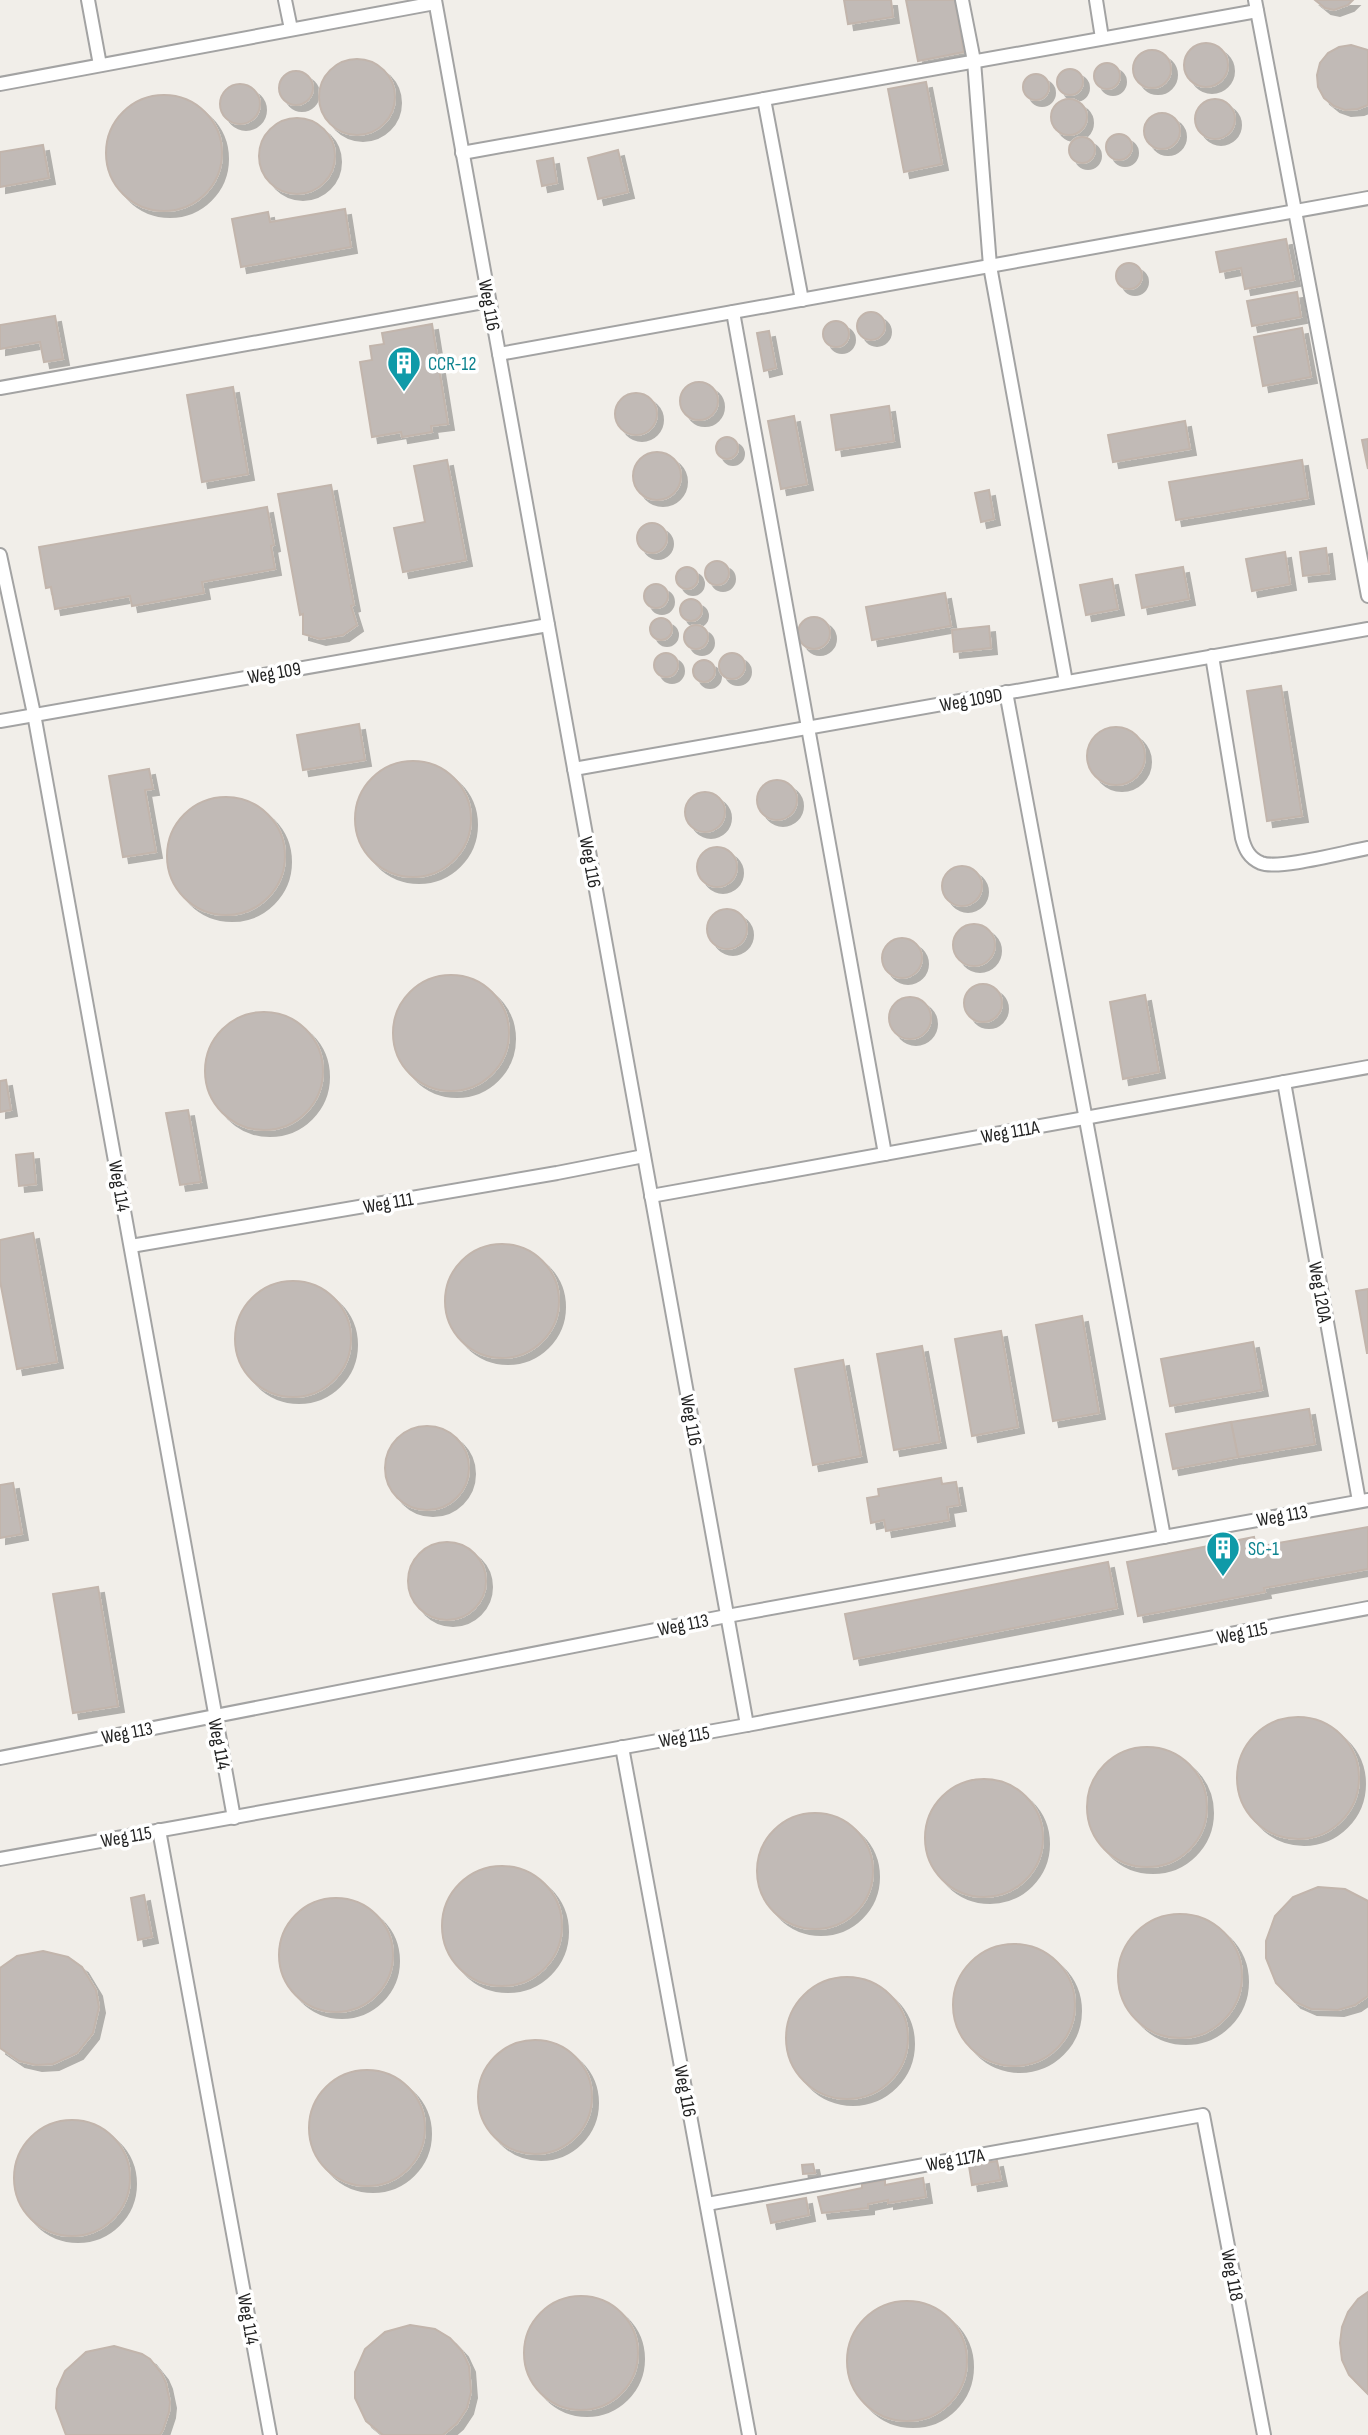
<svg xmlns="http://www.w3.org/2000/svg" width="1368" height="2435" font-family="'Sofia Sans Condensed',sans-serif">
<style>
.building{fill:#c1bab6;stroke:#c2b5ac;stroke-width:2;filter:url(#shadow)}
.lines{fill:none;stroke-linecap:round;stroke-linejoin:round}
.lane-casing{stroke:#a3a3a3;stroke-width:16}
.lane{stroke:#fff;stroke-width:12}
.labels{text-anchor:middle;stroke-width:7;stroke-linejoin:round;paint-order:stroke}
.street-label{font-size:19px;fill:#222;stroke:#fff}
.culture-label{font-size:19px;fill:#0d838f;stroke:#fff;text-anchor:start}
</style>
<defs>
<filter id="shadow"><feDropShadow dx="6" dy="6" stdDeviation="0" flood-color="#0004"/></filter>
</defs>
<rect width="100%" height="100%" fill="#f1eee9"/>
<g class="building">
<polygon points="844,0 891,0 893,17 848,24"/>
<polygon points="906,0 955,0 964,52 918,61"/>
<polygon points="1315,0 1353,0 1348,5 1334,10 1325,8"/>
<circle cx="1206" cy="65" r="22"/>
<polygon points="1351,45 1368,50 1368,105 1358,109 1345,110 1334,106 1324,98 1318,87 1317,75 1320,63 1328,53 1339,47"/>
<circle cx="1152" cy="69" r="19"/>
<circle cx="357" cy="97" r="38"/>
<circle cx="1107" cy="76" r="13"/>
<circle cx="1070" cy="82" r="13"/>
<circle cx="296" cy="88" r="17"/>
<circle cx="1036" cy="87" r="13"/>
<polygon points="926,82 942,164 904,172 888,89"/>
<circle cx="240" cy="104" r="20"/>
<circle cx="164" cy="153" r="58"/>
<circle cx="1069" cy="117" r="18"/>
<circle cx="1215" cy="119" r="20"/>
<circle cx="1162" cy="131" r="18"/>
<circle cx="297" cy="156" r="38"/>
<circle cx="1119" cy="147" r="13"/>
<circle cx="1082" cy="150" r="13"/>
<polygon points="43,145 49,178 0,187 0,152"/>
<polygon points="618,150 628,192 598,199 588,158"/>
<polygon points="553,158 557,183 542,186 537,161"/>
<polygon points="345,209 351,247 241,267 232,219 268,212 270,222"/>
<polygon points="1286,239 1294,280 1245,289 1241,268 1220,272 1216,252"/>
<circle cx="1129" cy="276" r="13"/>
<polygon points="1297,292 1301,317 1252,326 1247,301"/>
<circle cx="871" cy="326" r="14"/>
<polygon points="55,316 63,359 44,362 40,342 0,349 0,325"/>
<circle cx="836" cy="334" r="13"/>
<polygon points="432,324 448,424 431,426 432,432 402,437 401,432 372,437 360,362 372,360 370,346 384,344 382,333"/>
<polygon points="1302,328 1311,377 1263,386 1254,337"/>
<polygon points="769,331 776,368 764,371 757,333"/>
<circle cx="699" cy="401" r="19"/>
<polygon points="233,387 248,474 202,482 187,395"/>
<circle cx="636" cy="414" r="21"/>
<polygon points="889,406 894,441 836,450 831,415"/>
<polygon points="794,416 807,484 781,489 768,421"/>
<polygon points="1185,421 1190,449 1113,462 1108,435"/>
<circle cx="727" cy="448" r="11"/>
<polygon points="1368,439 1368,469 1362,440"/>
<circle cx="657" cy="476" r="24"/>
<polygon points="447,460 466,560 403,572 394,528 425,522 414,466"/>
<polygon points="1302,460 1308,498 1176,520 1169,482"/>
<polygon points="331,485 354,605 351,606 357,625 343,635 320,639 303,634 303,614 300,615 278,494"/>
<polygon points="989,490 994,519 981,522 975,493"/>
<polygon points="267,507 274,545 271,546 275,569 202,582 204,593 132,606 130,596 55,609 51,587 46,588 39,547"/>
<circle cx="652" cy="538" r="15"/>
<polygon points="1326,548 1329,573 1303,576 1300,552"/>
<polygon points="1285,552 1290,584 1252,591 1246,559"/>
<circle cx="717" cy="573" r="12"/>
<circle cx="687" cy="578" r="11"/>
<polygon points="1183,567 1189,599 1142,608 1136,575"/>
<polygon points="1112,579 1118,609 1086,615 1080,585"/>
<circle cx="656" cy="596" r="12"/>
<polygon points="945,593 951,626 872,640 866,607"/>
<circle cx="691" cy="610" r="11"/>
<circle cx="814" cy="633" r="16"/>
<circle cx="661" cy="629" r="11"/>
<circle cx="696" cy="637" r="12"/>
<polygon points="989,626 991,648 954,652 952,630"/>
<circle cx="666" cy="665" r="12"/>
<circle cx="732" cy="666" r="13"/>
<circle cx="704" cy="671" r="11"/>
<polygon points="1281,686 1302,816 1267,821 1247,691"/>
<polygon points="359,724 365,760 303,770 297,735"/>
<circle cx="1116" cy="756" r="29"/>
<circle cx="413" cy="819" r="58"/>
<polygon points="149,769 153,789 145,790 156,852 123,857 109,776"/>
<circle cx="777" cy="800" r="20"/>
<circle cx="705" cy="812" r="20"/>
<circle cx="226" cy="856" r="59"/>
<circle cx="717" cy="867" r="20"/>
<circle cx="962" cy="886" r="20"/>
<circle cx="727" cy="929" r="20"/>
<circle cx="974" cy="945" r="21"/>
<circle cx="902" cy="958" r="20"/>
<circle cx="451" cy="1033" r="58"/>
<circle cx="983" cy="1003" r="19"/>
<polygon points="1145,995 1159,1072 1123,1079 1110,1002"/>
<circle cx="910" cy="1018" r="21"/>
<circle cx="264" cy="1071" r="59"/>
<polygon points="6,1080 11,1110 0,1112 0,1081"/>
<polygon points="188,1110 201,1182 180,1185 166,1113"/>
<polygon points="33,1153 36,1184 19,1186 16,1155"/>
<polygon points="33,1233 57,1362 17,1369 0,1281 0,1240"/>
<circle cx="502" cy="1301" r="57"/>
<circle cx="293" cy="1339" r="58"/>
<polygon points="1368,1289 1368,1353 1367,1353 1356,1291"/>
<polygon points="1082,1316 1099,1413 1053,1421 1036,1325"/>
<polygon points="1001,1331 1018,1427 972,1436 955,1339"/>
<polygon points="1253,1342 1262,1390 1170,1406 1161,1359"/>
<polygon points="922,1346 940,1442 894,1450 877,1354"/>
<polygon points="843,1360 861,1456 813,1465 795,1369"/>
<polygon points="1309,1409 1315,1444 1238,1457 1231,1422"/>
<polygon points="1231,1422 1238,1457 1173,1469 1166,1434"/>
<circle cx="427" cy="1468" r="42"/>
<polygon points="941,1478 942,1484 956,1482 960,1505 947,1507 949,1520 886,1531 884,1520 871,1523 867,1498 879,1496 878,1489"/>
<polygon points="13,1483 22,1534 0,1538 0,1485"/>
<polygon points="1368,1527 1368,1569 1264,1588 1265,1592 1138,1616 1127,1562 1254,1537 1256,1547"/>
<circle cx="447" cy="1581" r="39"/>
<polygon points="1108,1562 1117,1608 854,1659 845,1614"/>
<polygon points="98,1587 118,1706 73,1713 53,1594"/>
<circle cx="1298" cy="1778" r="61"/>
<circle cx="1147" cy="1807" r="60"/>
<circle cx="984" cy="1838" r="59"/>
<circle cx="815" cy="1871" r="58"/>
<circle cx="502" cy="1926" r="60"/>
<polygon points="1318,1887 1345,1889 1368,1901 1368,1996 1355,2005 1338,2010 1311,2009 1295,2002 1276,1983 1266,1958 1266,1941 1275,1916 1293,1897"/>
<polygon points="144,1895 152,1937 138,1940 131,1898"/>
<circle cx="336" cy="1955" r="57"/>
<circle cx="1180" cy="1976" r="62"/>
<circle cx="1014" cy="2005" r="61"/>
<polygon points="43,1951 68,1957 82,1967 96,1990 99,2007 93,2033 77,2053 53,2064 36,2065 19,2061 0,2048 0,1968 17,1956"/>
<circle cx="847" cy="2038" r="61"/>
<circle cx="535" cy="2097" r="57"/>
<circle cx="367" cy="2128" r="58"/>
<circle cx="72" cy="2178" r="58"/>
<polygon points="997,2161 1001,2180 972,2185 969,2166"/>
<polygon points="813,2164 815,2173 803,2174 802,2165"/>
<polygon points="923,2178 926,2197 888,2203 888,2200 868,2204 868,2208 822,2213 818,2197 862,2188 862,2184 885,2180 885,2185"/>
<polygon points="806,2198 809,2215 771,2223 767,2205"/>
<polygon points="1368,2292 1368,2394 1349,2375 1342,2360 1340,2343 1342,2327 1348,2312 1358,2299"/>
<circle cx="581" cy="2353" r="57"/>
<circle cx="907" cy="2361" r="60"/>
<polygon points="410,2325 435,2329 450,2338 462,2351 469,2366 471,2392 467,2408 457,2423 443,2435 383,2435 366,2421 355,2398 355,2372 365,2349 385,2332"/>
<polygon points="114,2346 142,2354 150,2359 162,2374 166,2383 170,2402 169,2412 163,2430 160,2435 66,2435 56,2408 57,2389 65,2371 86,2352"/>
</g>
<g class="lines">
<g class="lane-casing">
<g id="lane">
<polyline points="88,0 100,65"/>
<polyline points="285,0 291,29"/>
<polyline points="435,0 747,1725"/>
<polyline points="962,0 974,61 990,266 1066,682"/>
<polyline points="1096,0 1102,38"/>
<polyline points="1255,0 1368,596"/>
<polyline points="0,84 435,3"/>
<polyline points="764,99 802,300"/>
<polyline points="462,153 1257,11"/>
<polyline points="733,312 885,1154"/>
<polyline points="499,354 1368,198"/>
<polyline points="0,388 489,301"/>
<polyline points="0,555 34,714 234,1818"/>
<path d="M1212,656L1242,838C1245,849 1249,858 1261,863C1279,870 1345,852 1368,848"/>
<polyline points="1006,692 1164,1537"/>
<polyline points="0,721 548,625"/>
<polyline points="574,769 1368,629"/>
<polyline points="1284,1082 1359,1501"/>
<polyline points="651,1196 1368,1067"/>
<polyline points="131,1246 557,1173 644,1156"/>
<polyline points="622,1747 749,2435"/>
<polyline points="0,1758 727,1616 1368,1500"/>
<polyline points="159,1830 270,2435"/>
<polyline points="0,1859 747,1725 1368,1608"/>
<polyline points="707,2204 1203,2115 1264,2435"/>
</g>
</g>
<use href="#lane" class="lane"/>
</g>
<defs>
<g id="building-pin" transform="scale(1.75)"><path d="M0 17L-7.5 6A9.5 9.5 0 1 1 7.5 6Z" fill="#0f9aa8" stroke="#fff"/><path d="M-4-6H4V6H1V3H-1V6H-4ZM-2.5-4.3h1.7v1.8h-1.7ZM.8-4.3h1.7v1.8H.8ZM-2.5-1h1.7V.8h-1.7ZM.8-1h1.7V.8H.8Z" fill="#fff"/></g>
</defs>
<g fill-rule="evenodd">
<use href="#building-pin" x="404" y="363"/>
<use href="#building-pin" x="1223" y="1548"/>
</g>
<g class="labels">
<g class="street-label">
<text transform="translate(490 305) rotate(80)" y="7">Weg 116</text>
<text transform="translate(274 672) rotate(-10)" y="7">Weg 109</text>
<text transform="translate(971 699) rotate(-10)" y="7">Weg 109D</text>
<text transform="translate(591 862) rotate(80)" y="7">Weg 116</text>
<text transform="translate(1010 1131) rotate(-10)" y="7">Weg 111A</text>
<text transform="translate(120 1186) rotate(80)" y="7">Weg 114</text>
<text transform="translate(388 1202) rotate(-10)" y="7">Weg 111</text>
<text transform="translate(1321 1292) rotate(80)" y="7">Weg 120A</text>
<text transform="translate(692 1420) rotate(80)" y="7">Weg 116</text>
<text transform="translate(1282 1515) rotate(-10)" y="7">Weg 113</text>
<text transform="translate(683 1624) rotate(-11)" y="7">Weg 113</text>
<text transform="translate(1242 1632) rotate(-11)" y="7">Weg 115</text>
<text transform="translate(127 1732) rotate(-11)" y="7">Weg 113</text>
<text transform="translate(684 1736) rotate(-10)" y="7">Weg 115</text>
<text transform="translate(220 1744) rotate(79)" y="7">Weg 114</text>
<text transform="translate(126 1836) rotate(-10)" y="7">Weg 115</text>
<text transform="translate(686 2091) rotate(79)" y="7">Weg 116</text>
<text transform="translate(955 2159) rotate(-10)" y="7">Weg 117A</text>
<text transform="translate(1233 2275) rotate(79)" y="7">Weg 118</text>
<text transform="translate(249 2319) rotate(80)" y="7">Weg 114</text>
</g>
<g class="culture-label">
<text x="428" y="370">CCR-12</text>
<text x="1248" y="1555">SC-1</text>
</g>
</g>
</svg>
